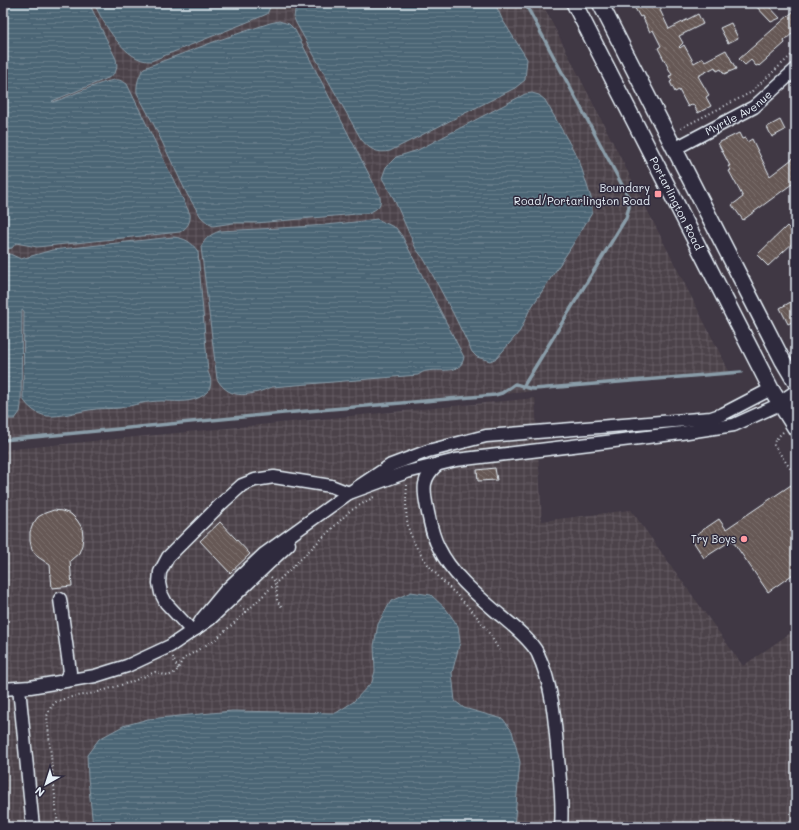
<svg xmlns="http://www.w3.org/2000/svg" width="799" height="830" font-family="Mali,sans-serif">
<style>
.industrial{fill:url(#industrial-grid)}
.water{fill:url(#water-rules);stroke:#8a9da9}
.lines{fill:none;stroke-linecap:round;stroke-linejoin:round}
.stream{stroke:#8a9da9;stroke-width:3.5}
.building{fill:url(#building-back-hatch);stroke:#e8f1f8}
.minor-casing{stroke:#e8f1f8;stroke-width:15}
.major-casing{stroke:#e8f1f8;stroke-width:18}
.path{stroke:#e8f1f8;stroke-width:2;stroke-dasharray:1 3;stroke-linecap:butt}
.minor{stroke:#2f2a3d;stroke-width:12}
.major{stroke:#2f2a3d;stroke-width:15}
.poi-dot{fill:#ff9aa2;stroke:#2f2a3d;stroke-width:1.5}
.labels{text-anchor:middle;stroke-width:3;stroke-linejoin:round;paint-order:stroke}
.street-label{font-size:11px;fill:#e8f1f8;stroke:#2f2a3d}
.poi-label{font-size:11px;fill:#e8f1f8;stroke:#2f2a3d;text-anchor:end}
</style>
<defs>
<pattern id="industrial-grid" width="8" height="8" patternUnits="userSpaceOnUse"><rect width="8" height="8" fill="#4b4249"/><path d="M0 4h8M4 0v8" fill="none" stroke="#655e64"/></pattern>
<pattern id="water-rules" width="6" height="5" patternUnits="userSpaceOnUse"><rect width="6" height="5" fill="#4c6575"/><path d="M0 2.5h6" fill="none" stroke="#667c89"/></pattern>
<pattern id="building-back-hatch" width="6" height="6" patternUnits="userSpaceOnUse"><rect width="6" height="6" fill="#665854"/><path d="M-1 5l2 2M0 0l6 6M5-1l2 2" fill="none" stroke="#7c706d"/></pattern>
</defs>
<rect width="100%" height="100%" fill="#403844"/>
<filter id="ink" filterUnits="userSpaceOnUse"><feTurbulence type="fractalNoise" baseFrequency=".025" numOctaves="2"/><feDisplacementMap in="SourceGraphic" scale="8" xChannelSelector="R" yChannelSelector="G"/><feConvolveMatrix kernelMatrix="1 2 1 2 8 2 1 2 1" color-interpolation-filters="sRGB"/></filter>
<g filter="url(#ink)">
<g class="industrial">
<polygon points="3,3 542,3 730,373 3,440"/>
<polygon points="535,398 542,521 631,510 743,666 796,629 796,827 3,827 3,450"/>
</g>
<g class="water">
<path d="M3,3H89L116,59C118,68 117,73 108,78L52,101L53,102C67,98 107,78 119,80C122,81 124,82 127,84L190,214C191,222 187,228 180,232L37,247L16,243L12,248L3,250Z"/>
<path d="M94,3H272L267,14L260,17L151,61C126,63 103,23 94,3Z"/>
<path d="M309,3H495L502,19L527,59L525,80L515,88L390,151C377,154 369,149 361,139L296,23L294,18L295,10L298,7Z"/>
<path d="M279,21L289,24L295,30L379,194C383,205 378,209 368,213L256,223H233L213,226L209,224L201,217L187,194L154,125L137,93C136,84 139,75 144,68L216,41L270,23Z"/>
<polygon points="532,93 539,95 545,100 579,160 592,201 592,213 568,252 529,311 520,331 497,358 490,361 477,357 472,352 453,313 424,259 416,249 394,199 382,178 386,167 396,157 418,150 525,94"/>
<path d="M377,219L396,228L402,236L464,357C461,376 440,368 427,371C424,371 421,373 418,375L272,387C252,395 230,402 217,379L201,247C205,238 211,234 220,231C273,228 325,227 377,219Z"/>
<path d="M173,237C185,238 192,242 198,252L208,372C214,384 210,393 198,398C187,403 173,401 162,401C146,401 135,405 120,408C110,409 99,408 89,410C76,412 61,417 47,416C36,414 29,408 23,399L24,311L22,310L21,406L20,412L15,419H3V255L10,254L21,259L52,250Z"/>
<polygon points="411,592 431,595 446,609 458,626 460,642 452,673 455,701 464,708 503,719 512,731 520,762 514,827 93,827 88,778 87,755 99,739 123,726 148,719 232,711 336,713 353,702 372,682 375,671 374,646 378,624 391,601"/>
</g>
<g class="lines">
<g class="stream">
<polyline points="523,387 626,218 629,207 629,198 525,3"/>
<path d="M3,440L284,413L495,395L502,393L515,384C522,385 527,389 534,389L741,372"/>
</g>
</g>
<g class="building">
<polygon points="632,3 672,3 660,10 669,29 698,14 703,24 679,36 683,43 679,47 680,48 684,45 694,63 703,58 705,61 726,50 736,69 724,74 721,69 717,71 715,67 698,76 709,95 706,97 711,106 698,113 693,104 688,107 679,90 675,92 670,82 672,81 669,76 672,75 658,48 661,46 653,30 650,32 642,16 640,17"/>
<polygon points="753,3 766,3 780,18 771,22"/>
<polygon points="796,9 796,30 784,41 785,43 759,66 758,65 756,66 751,60 745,65 739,59"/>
<polygon points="731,23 738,38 728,43 720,28"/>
<polygon points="780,120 785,130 772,137 767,127"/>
<polygon points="739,133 742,139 745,138 747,142 752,139 770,176 796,156 796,181 743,220 732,205 743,197 729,171 731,170 728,166 730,166 718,143"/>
<polygon points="787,226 796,236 796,240 768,266 757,255"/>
<polygon points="796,299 796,320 788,324 780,308"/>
<polygon points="495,468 497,480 478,481 477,470"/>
<polygon points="791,485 796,492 796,572 768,592 732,540 704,558 691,538 719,519 726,529"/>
<polygon points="54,510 62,511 71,514 77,520 82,528 83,536 82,545 79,553 70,561 72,586 52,588 50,565 38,557 32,550 30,541 30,532 33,524 38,517 45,513"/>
<polygon points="220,522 250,554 230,573 200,541"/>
</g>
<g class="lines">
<g class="minor-casing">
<g id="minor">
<path id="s1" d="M674,149L754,107L796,69"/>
<path d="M438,464C422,478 423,488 427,508C430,522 432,536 439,548C452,575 478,596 500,615C512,625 531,640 538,654C553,686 555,723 558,758C560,781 563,803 561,827"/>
<polyline points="60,599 70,672 64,681"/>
<polyline points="196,629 202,619 226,590 264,554 349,493 391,465 428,451 486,436 711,418 723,414 771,389"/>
<polyline points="192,631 166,603 161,593 159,583 160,572 168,557 221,504 242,485 255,480 274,477 331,486 349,493 407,472 456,460 681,433 734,425 780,404"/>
<polyline points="19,688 33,827"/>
<polyline points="3,689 30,687 95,676 127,666 170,646 210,619 289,544"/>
</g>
</g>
<g class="major-casing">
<g id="major">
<path id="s2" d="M574,3L771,389L796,429"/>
<polyline points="600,3 783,361 796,383"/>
<polyline points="780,404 796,393"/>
</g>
</g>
<g class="path">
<polyline points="681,128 750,93 796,51"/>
<polyline points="783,432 775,440 774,445 796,477"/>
<path d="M407,485C406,500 405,516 409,530C421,566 449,585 473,612C483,623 491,636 499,650"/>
<polyline points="271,577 276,583 277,601 283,608"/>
<polyline points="240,606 246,612"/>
<polyline points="173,657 175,663 178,669"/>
<polyline points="58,827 47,716 51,707 56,702 66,698 95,693 131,682 155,672 168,676 176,672 183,659 216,639 242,616 350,511 374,497"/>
</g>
<use href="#minor" class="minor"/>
<use href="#major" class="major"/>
</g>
</g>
<g class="poi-dot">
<rect x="654" y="190" width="8" height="8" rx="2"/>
<circle cx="744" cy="539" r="4"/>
</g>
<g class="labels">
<g class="street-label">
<text dy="4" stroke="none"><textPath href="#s1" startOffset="74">Myrtle Avenue</textPath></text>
<text dy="4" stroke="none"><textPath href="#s2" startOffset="225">Portarlington Road</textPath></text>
</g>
<g class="poi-label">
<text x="650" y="192">Boundary<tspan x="650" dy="13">Road/Portarlington Road</tspan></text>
<text x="736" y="543">Try Boys</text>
</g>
</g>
<rect width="799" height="830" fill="none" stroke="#2f2a3d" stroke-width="16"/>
<rect x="8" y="8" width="783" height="814" fill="none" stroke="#e8f1f8" stroke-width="1.5" filter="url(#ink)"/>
<g transform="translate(46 784) rotate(219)" stroke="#2f2a3d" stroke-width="3" paint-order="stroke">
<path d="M0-3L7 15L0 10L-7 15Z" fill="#e8f1f8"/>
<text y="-6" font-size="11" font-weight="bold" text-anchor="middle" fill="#e8f1f8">N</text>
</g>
</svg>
